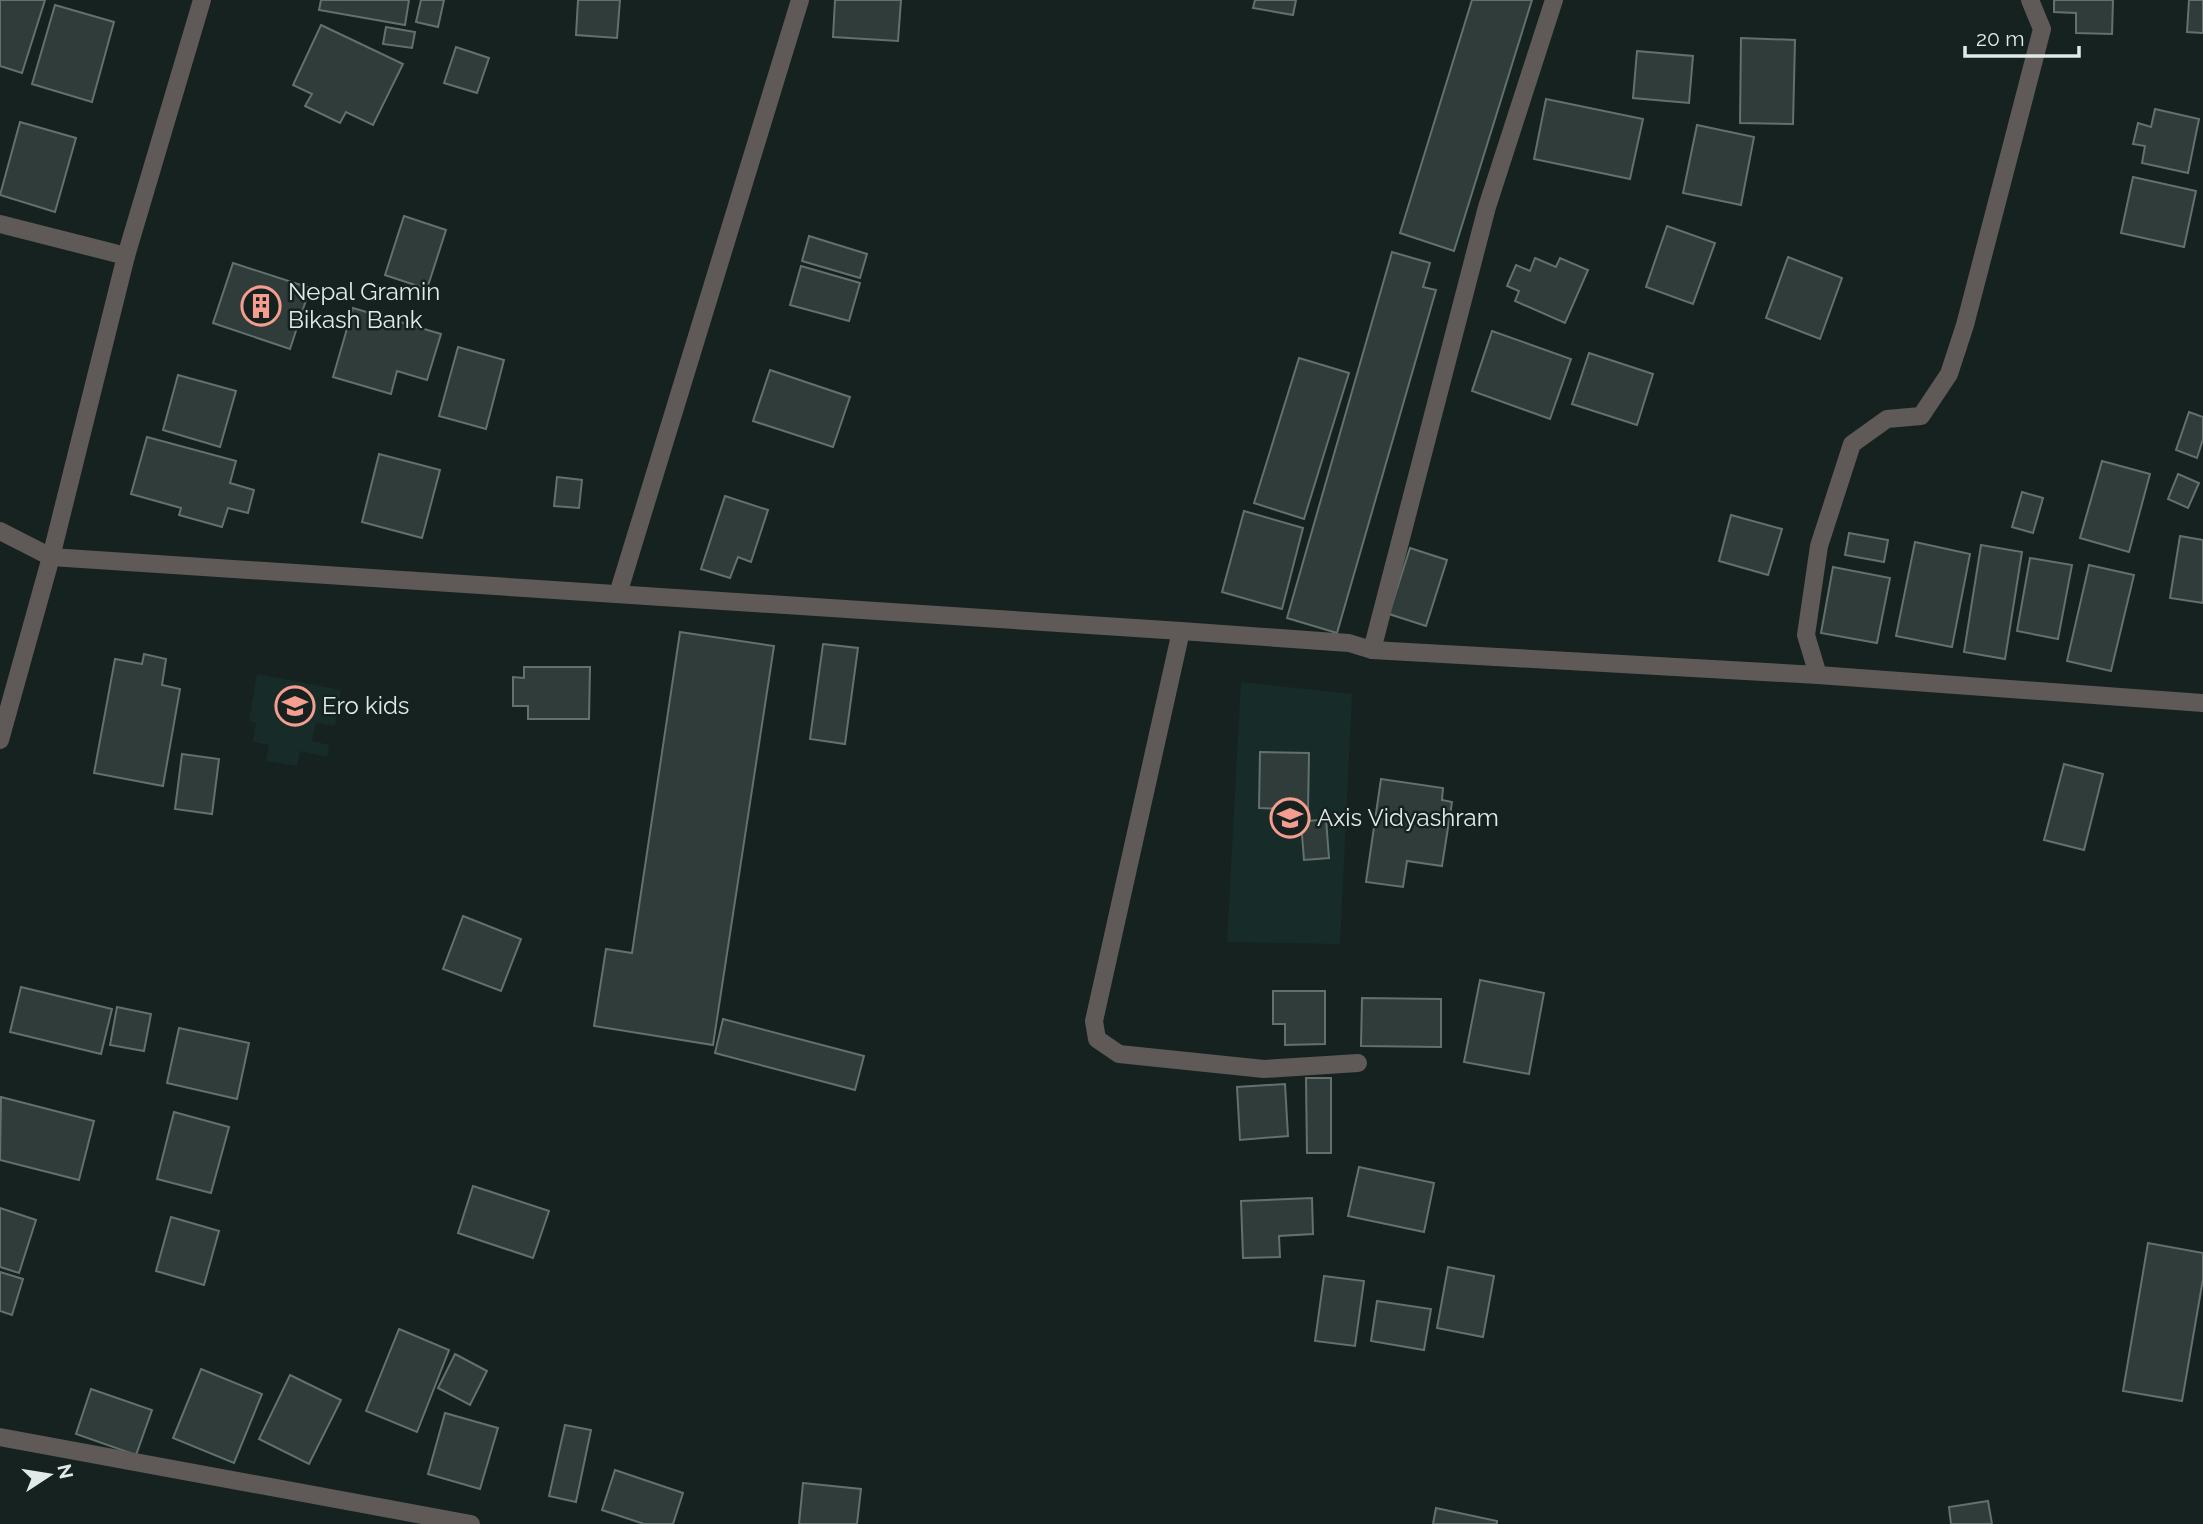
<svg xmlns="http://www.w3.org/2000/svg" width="2203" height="1524" font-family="Raleway,sans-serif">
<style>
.built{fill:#172c29}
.building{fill:#2f3c3a;stroke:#62716e;stroke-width:2}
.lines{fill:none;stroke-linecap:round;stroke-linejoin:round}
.minor{stroke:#5f5958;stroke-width:18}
.labels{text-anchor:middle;stroke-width:5;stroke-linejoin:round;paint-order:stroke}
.poi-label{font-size:24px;fill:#e1eae8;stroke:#152220;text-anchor:start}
</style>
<rect width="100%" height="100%" fill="#152220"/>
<g class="built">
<polygon points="257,674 341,690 335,726 316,723 312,741 329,745 327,757 300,751 297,766 266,761 269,745 253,742 256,723 249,721"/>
<polygon points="1241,682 1352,694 1340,944 1227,942"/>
</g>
<g class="building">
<polygon points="0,0 45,0 22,73 0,66"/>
<polygon points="321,0 409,0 405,25 319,10"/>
<polygon points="421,0 444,0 438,27 416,22"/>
<polygon points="578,0 620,0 617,38 576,35"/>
<polygon points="835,0 901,0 898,41 833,37"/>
<polygon points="1255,0 1296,0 1293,15 1253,8"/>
<polygon points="1472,0 1532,0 1454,251 1400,233"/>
<polygon points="2054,0 2113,0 2112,34 2076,33 2076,13 2054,12"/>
<polygon points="2189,0 2203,0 2203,33 2187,32"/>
<polygon points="55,5 114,22 92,102 32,84"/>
<polygon points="321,25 403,64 373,125 346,112 340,123 305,106 312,94 293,85"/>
<polygon points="386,27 415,32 412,48 383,44"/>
<polygon points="1741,38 1795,40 1793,124 1740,123"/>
<polygon points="456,47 489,58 477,93 444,83"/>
<polygon points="1637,51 1693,56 1689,103 1633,98"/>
<polygon points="1546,99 1643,119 1630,179 1534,159"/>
<polygon points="2155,109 2199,119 2188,173 2142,163 2145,146 2133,144 2138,123 2151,127"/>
<polygon points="20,122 76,138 55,212 0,195"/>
<polygon points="1697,125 1754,137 1741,205 1683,193"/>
<polygon points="2133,177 2196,191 2184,247 2121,233"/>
<polygon points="404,216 446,230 427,289 385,275"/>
<polygon points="1667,226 1715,243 1693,304 1646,287"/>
<polygon points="809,236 867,254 860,278 802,261"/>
<polygon points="1392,252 1430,263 1423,287 1436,290 1337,633 1287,618"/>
<polygon points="1788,257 1842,278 1820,339 1766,318"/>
<polygon points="1535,258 1556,267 1560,258 1588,270 1565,323 1515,301 1519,291 1507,286 1516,265 1530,271"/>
<polygon points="233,263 310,288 290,349 213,323"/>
<polygon points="801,266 860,283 849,321 790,305"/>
<polygon points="353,308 441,334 427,380 397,371 391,394 333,377"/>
<polygon points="1492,331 1571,359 1550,419 1472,391"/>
<polygon points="458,347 504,360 486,429 439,416"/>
<polygon points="1589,353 1653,374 1637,425 1572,404"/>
<polygon points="1299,358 1349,373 1304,519 1254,503"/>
<polygon points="770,370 850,397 833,447 753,421"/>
<polygon points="178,375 236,391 220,447 163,430"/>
<polygon points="2189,412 2203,417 2203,439 2197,458 2176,450"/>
<polygon points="147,437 236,461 230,483 254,490 248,513 228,508 222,527 179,515 181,508 131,494"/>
<polygon points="379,454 440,470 422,538 362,522"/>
<polygon points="2102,461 2150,474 2129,552 2080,538"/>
<polygon points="2178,474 2199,483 2188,508 2168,499"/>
<polygon points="557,477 582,480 579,508 554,506"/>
<polygon points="2022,492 2043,498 2033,533 2012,527"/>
<polygon points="725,496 768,510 751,562 738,557 730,578 701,569"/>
<polygon points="1244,511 1303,528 1282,609 1222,592"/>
<polygon points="1731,515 1782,529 1768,575 1719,561"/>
<polygon points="1849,533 1888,540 1884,562 1845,555"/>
<polygon points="2180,536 2203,540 2203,603 2170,598"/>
<polygon points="1915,542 1970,554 1952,647 1896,636"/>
<polygon points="1981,545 2022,552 2005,659 1964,652"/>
<polygon points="1410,548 1447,560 1426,626 1389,614"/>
<polygon points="2030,558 2072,565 2058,639 2017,631"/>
<polygon points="2089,565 2134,575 2111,671 2067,661"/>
<polygon points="1833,567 1890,578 1877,643 1821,633"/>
<polygon points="680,632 774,646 713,1045 594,1026 606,949 632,953"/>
<polygon points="823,644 858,648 845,744 810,739"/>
<polygon points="144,654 166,659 162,685 180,689 163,786 94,773 115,659 142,664"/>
<polygon points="524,667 590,667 589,719 528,719 528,706 513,706 513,677 524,678"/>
<polygon points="1260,752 1309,753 1308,810 1259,808"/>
<polygon points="182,754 219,759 212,814 175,809"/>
<polygon points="2064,764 2103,774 2084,850 2044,840"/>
<polygon points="1381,779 1443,788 1442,800 1452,802 1442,866 1407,861 1403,887 1366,882"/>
<polygon points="1326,819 1329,858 1304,860 1301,822"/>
<polygon points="463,916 521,939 501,991 443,969"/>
<polygon points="1480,980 1544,993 1529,1074 1464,1062"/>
<polygon points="21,987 112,1009 101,1054 10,1032"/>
<polygon points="1273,991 1325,991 1325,1044 1285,1045 1285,1024 1273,1024"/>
<polygon points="1362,998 1441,999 1441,1047 1361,1046"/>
<polygon points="117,1007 151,1014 144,1051 110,1045"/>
<polygon points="723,1019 864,1056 855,1090 715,1053"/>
<polygon points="179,1028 249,1043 237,1099 167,1083"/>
<polygon points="1306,1078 1331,1078 1331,1153 1307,1153"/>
<polygon points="1285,1084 1288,1136 1240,1140 1237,1087"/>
<polygon points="1,1097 94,1121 79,1180 0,1160"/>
<polygon points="174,1112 229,1127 211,1193 157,1179"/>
<polygon points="1359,1167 1434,1183 1424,1232 1348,1216"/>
<polygon points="473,1186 549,1211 533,1258 458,1233"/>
<polygon points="1312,1198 1313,1234 1279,1236 1280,1257 1243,1258 1241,1201"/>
<polygon points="0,1208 36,1220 19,1273 0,1267"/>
<polygon points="171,1217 219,1231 204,1285 156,1271"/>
<polygon points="2148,1243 2203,1253 2203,1279 2182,1401 2123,1391"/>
<polygon points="1448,1267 1494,1276 1483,1337 1437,1328"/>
<polygon points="0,1272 23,1279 12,1315 0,1311"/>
<polygon points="1324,1276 1364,1281 1355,1346 1315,1341"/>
<polygon points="1377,1301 1431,1309 1424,1350 1371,1341"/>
<polygon points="399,1329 449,1350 417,1432 366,1411"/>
<polygon points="455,1354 487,1371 470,1405 438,1388"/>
<polygon points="201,1369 262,1394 234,1463 173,1438"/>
<polygon points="290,1375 341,1400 309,1464 259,1439"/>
<polygon points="91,1389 152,1410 136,1455 76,1434"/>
<polygon points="445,1413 498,1428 480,1489 428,1474"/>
<polygon points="565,1425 591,1430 576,1502 549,1496"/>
<polygon points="615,1470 683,1493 673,1524 644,1524 602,1510"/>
<polygon points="803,1483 861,1489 857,1524 799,1524"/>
<polygon points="1988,1501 1992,1524 1951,1524 1949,1507"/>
<polygon points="1436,1508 1497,1521 1497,1524 1433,1524"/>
</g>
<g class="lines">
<g class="minor">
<polyline points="0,224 126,256"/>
<polyline points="0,531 51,557 1181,631 1349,643 1372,650 1818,675 2203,703"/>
<polyline points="618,594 800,0"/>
<polyline points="1181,631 1094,1021 1097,1039 1119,1054 1264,1069 1358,1063"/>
<polyline points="1372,650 1487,207 1554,0"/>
<polyline points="1818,675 1806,635 1819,546 1852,444 1887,419 1921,416 1949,374 1965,325 2042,29 2030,0"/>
<polyline points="0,740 51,557 126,256 202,0"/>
<polyline points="0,1437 471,1524"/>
</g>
</g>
<defs>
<g id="building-ring" transform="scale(2.0125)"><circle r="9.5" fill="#152220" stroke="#f59d8e" stroke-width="1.5"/><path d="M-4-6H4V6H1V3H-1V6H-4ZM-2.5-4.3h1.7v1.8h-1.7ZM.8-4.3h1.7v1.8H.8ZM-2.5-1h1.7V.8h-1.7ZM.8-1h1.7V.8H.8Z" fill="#f59d8e"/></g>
<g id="school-ring" transform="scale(2.0125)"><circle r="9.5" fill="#152220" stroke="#f59d8e" stroke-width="1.5"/><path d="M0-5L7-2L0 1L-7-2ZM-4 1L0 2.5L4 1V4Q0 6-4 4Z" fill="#f59d8e"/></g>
</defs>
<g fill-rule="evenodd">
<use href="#building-ring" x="261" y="306"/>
<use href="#school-ring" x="295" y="706"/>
<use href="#school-ring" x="1290" y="818"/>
</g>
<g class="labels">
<g class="poi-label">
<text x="288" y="300">Nepal Gramin<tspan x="288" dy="28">Bikash Bank</tspan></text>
<text x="322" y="714">Ero kids</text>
<text x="1317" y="826">Axis Vidyashram</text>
</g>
</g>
<g transform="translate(49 1475) rotate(78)" stroke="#152220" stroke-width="5" paint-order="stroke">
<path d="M0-5L12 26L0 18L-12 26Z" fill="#e1eae8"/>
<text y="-10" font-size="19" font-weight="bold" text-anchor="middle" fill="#e1eae8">N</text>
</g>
<path d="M1965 46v10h114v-10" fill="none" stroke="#e1eae8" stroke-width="3.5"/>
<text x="1976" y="46" font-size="21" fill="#e1eae8" stroke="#152220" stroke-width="5" paint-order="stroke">20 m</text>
</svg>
